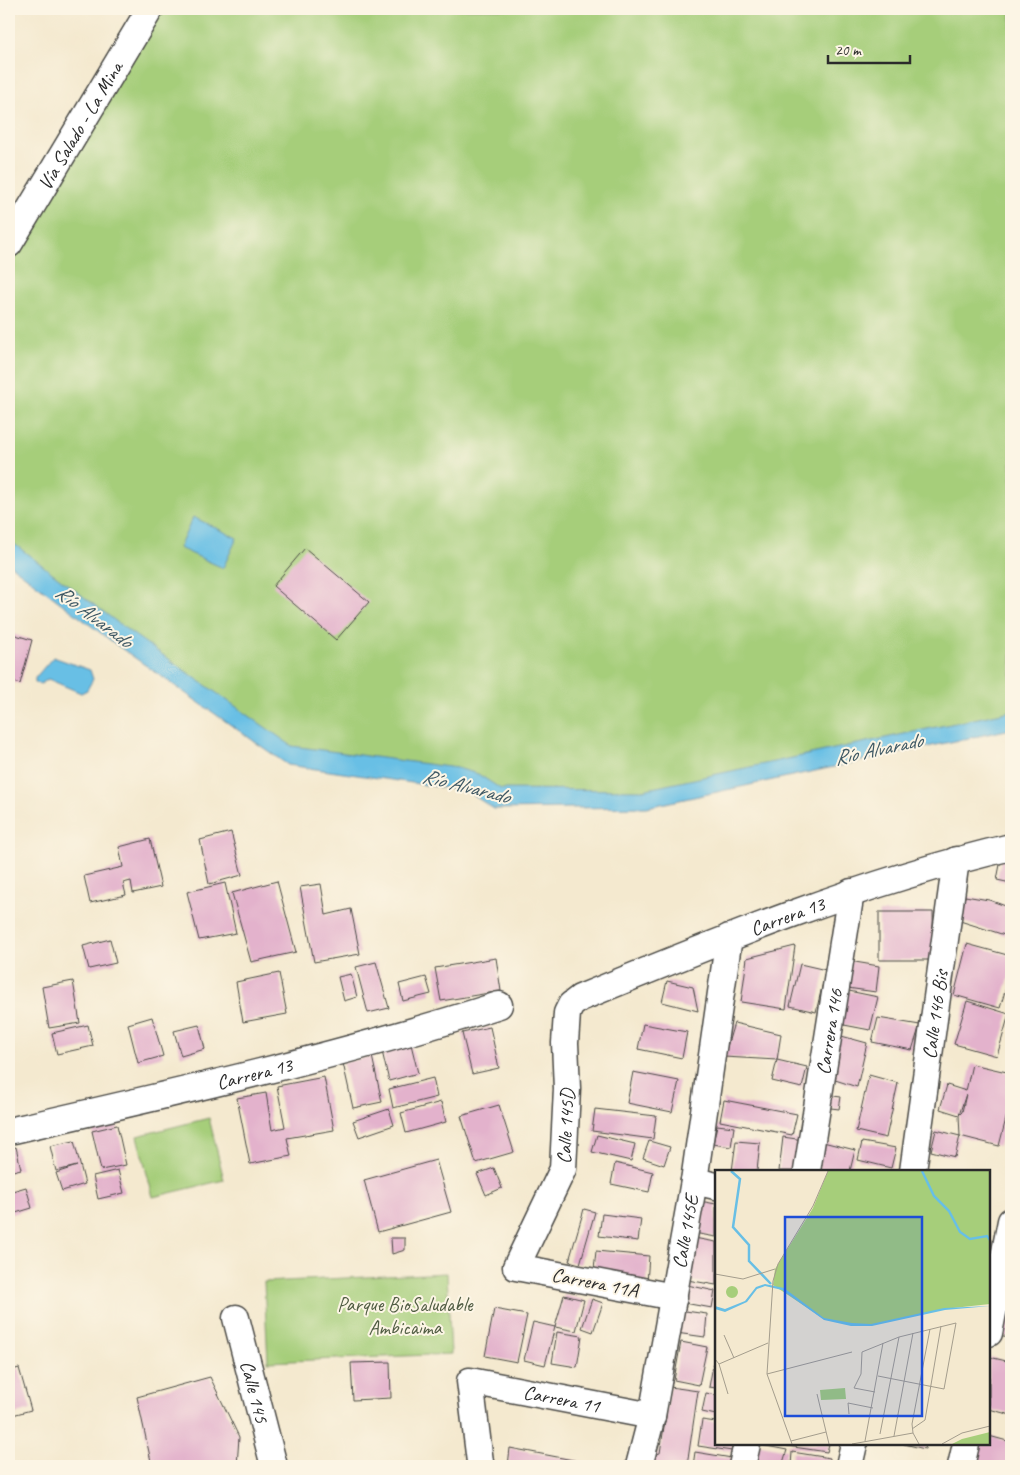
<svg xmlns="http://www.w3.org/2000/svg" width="1020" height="1475" font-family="Caveat,sans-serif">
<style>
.green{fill:#a6ce7a;stroke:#687c52}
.water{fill:#68bfe5;stroke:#4a7588}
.building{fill:#e3b2cc}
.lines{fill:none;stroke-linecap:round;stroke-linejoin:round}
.minor-casing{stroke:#494844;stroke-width:29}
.minor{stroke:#fff;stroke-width:26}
.labels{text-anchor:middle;stroke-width:4;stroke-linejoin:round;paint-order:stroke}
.street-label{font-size:20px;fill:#2b2b2b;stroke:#fcf5e5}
.park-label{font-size:20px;fill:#505c43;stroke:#fcf5e5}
.water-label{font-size:21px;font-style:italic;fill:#3d5763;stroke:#fcf5e5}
.inset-river{fill:none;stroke:#68bfe5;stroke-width:2.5}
.inset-road{fill:none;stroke:#a49d8d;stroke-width:1}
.view{fill:#1d4ed8;fill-opacity:0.15;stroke:#1d4ed8;stroke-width:2.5}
.inset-edge{fill:none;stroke:#2b2b2b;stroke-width:2.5}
</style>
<rect width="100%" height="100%" fill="#fcf5e5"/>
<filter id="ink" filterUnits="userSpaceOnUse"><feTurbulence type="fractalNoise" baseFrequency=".02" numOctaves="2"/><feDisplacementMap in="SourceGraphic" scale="10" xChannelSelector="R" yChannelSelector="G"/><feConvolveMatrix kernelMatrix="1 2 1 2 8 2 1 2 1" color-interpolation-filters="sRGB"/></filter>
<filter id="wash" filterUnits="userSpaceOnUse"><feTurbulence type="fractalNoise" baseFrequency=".0096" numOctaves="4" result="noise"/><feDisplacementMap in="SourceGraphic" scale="20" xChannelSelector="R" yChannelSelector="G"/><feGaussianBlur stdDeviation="1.12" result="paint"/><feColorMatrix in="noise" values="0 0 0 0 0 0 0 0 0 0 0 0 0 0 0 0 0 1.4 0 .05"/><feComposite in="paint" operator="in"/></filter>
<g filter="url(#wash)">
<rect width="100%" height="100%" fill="#f4e9cf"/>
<g class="green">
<polygon points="157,9 1011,9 1011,720 645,799 499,799 473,784 289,755 9,552 9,258"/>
<polygon points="209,1118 224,1180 153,1197 137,1136"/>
<polygon points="447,1273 451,1354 268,1362 264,1282"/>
</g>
<g class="water">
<polygon points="193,517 237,538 223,568 179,548"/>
<polygon points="9,540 130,632 292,746 457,768 478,774 501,789 643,790 1011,711 1011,729 647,807 494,809 468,792 454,789 288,765 118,646 9,564"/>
<polygon points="53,657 90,670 93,679 87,690 81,693 48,679 41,684 35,683 35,678"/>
</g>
<g id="blocks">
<g class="building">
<polygon points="305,548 369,602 336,640 273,586"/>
<polygon points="9,633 32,640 20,684 9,680"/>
<polygon points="231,832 242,875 209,884 200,840"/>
<polygon points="150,839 161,887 133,893 131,881 123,883 126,895 90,903 84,876 123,867 119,847"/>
<polygon points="1011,853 1011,883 997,880 1002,854"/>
<polygon points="277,881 296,952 251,962 232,893"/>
<polygon points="225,883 236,933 199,940 187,892"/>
<polygon points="321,884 326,915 351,909 360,954 314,962 300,887"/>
<polygon points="965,896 989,900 1011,908 1011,937 960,921"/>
<polygon points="879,912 933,912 934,960 879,960"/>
<polygon points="110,939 116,963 89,969 83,946"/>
<polygon points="967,944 1011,956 1011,971 1000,1008 954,995"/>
<polygon points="795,946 786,1009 741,1002 747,958"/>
<polygon points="496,958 501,991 441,1001 435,968"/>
<polygon points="843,960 879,966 876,992 840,987"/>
<polygon points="376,962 389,1008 368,1013 356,967"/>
<polygon points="800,964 826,970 816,1012 790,1006"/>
<polygon points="279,973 287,1014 243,1022 236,982"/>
<polygon points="351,974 357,997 344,1001 338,977"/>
<polygon points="426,977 431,994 403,1001 399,984"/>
<polygon points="73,981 80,1023 49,1028 42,987"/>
<polygon points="667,981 693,987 698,1011 662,1002"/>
<polygon points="844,990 878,997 870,1030 839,1024"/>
<polygon points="967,1001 1009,1014 997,1056 954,1044"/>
<polygon points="152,1017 163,1056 138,1063 128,1024"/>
<polygon points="878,1018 920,1025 912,1050 872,1042"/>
<polygon points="734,1023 781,1034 777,1060 724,1057"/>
<polygon points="643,1024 687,1032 682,1058 638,1049"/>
<polygon points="88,1025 93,1046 57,1054 52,1033"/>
<polygon points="199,1025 205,1049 181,1056 174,1031"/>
<polygon points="490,1027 499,1068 472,1074 462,1033"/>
<polygon points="834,1034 867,1043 857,1087 829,1078"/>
<polygon points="409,1036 418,1073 389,1081 381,1047"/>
<polygon points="372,1056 382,1102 353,1108 343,1063"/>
<polygon points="777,1060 807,1067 802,1088 772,1081"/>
<polygon points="972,1064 1011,1073 1011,1099 999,1146 960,1136 959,1115 962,1112 966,1094 959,1115 940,1109 947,1085 966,1091"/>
<polygon points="633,1072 679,1081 672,1112 627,1103"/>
<polygon points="869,1075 898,1083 886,1138 856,1131"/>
<polygon points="324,1077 334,1130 287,1138 291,1156 250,1164 237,1098 266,1093 272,1130 285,1127 277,1086"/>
<polygon points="433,1078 437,1097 393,1108 389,1089"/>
<polygon points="825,1095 841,1097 839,1109 823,1107"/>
<polygon points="724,1100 797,1114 792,1135 720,1121"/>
<polygon points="441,1102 446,1122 406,1133 401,1113"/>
<polygon points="499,1105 514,1152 476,1163 461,1116"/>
<polygon points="389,1109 394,1125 359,1137 353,1121"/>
<polygon points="595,1109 656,1116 653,1139 592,1131"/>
<polygon points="117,1125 126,1165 101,1170 92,1131"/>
<polygon points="717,1125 734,1127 731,1147 713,1144"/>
<polygon points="936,1130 960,1136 955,1157 931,1151"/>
<polygon points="597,1135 635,1144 631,1161 592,1152"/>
<polygon points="783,1137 810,1141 805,1171 779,1171"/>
<polygon points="74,1141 85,1184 62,1191 56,1173 77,1166 56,1171 50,1146"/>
<polygon points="649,1141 670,1147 664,1165 643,1158"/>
<polygon points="736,1141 760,1143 757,1171 732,1171"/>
<polygon points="823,1142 855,1150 850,1171 818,1171"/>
<polygon points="862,1142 896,1148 891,1168 858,1160"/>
<polygon points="16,1147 21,1169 9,1172 9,1149"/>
<polygon points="436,1160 451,1212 378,1232 364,1180"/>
<polygon points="615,1163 653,1172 649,1192 611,1184"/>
<polygon points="494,1168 502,1188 486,1195 477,1174"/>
<polygon points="118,1170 124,1193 98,1199 93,1176"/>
<polygon points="26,1187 32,1208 9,1215 9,1192"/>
<polygon points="700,1201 716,1204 716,1237 694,1233"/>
<polygon points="584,1209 595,1212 580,1264 569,1261"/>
<polygon points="602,1214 641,1219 638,1241 599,1236"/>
<polygon points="391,1238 405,1238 405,1250 392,1254"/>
<polygon points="694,1238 716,1242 716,1285 687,1280"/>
<polygon points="596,1251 649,1256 647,1283 593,1279"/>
<polygon points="687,1285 715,1291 712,1308 684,1303"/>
<polygon points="564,1295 584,1300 576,1331 555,1327 545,1365 524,1360 533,1322 555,1327"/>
<polygon points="592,1299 603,1303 593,1332 582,1328"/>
<polygon points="1004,1308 1011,1310 1011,1338 996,1334"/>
<polygon points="494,1309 527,1315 517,1362 485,1356"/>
<polygon points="678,1310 707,1314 705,1337 676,1333"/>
<polygon points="557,1332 582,1336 577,1367 552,1363"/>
<polygon points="681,1342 707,1347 699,1385 674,1380"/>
<polygon points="715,1355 716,1355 716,1388 709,1387"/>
<polygon points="989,1357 1011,1362 1011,1415 989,1409"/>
<polygon points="390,1362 391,1398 353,1400 351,1363"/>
<polygon points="19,1368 31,1410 9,1416 9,1371"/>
<polygon points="210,1377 239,1437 237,1466 152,1466 137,1397"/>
<polygon points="670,1387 698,1391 687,1466 651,1466 652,1455 660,1453"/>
<polygon points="706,1393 716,1395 716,1415 702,1412"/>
<polygon points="702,1420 716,1422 716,1444 733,1444 732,1451 698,1446"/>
<polygon points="989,1436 1011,1442 1011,1466 973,1466 978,1444 989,1444"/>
<polygon points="756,1444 787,1450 782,1466 771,1466 751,1461"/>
<polygon points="788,1444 829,1444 827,1452 787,1446"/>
<polygon points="904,1444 926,1444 925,1449"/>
<polygon points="510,1448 594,1464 593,1466 508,1466"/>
<polygon points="695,1452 732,1458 731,1466 693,1466"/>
<polygon points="792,1452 830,1458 829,1466 791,1466"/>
</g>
</g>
</g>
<g filter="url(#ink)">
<use href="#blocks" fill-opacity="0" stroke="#494844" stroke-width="1"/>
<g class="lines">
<g class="minor-casing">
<g id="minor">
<path id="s1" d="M9,244L150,9"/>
<path id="s2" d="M9,1131C172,1094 340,1056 499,1005"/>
<path id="s3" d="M807,1171L851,892"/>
<path id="s4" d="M913,1171L956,860"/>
<polyline points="694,1181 716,1186"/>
<path id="s5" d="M674,1297L516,1267L563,1169L567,1089L565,1043L567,1013L571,1005L580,998C721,940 862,882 1011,847"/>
<path id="s6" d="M236,1318L274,1466"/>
<polyline points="989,1333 1011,1221"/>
<path id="s7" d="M480,1462L470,1381L652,1416"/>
<path id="s8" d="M639,1466L652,1416L694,1181L729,937"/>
<polyline points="742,1466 747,1444"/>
<polyline points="849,1466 854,1444"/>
<polyline points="961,1466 966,1444"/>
</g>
</g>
<use href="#minor" class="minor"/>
</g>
</g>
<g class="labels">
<g class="street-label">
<text dy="7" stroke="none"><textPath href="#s1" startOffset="138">Vía Salado - La Mina</textPath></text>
<text dy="7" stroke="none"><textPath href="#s5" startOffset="669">Carrera 13</textPath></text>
<text dy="7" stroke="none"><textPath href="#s4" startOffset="158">Calle 146 Bis</textPath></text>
<text dy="7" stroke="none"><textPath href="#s3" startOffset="141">Carrera 146</textPath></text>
<text dy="7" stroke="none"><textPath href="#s2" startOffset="252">Carrera 13</textPath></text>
<text dy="7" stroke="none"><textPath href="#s5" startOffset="312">Calle 145D</textPath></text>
<text dy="7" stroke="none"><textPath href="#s8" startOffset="239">Calle 145E</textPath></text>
<text transform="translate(595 1282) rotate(11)" y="7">Carrera 11A</text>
<text dy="7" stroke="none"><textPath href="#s6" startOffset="76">Calle 145</textPath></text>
<text dy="7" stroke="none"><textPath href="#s7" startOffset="175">Carrera 11</textPath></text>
</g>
<g class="park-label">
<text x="405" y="1311">Parque BioSaludable<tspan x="405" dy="23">Ambicaima</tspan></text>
</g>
<g class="water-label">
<text transform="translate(94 616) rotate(37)" y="7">Río Alvarado</text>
<text transform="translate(878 749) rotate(-12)" y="7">Río Alvarado</text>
<text transform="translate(466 786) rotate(14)" y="7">Río Alvarado</text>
</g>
</g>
<g transform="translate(715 1170)">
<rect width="275" height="275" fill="#f4e9cf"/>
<path d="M113,1H275V134L229,139L157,155H137L109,149L58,115L60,99L98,38ZM11 122a6 6 0 1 1 12 0a6 6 0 1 1-12 0ZM130,218L131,229L106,230L105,220ZM275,262V274H237L247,269Z" fill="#a6ce7a"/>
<path d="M50,114L69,118L109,148L137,153L156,154L229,138L275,136L230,140L157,156H136L109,150L67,120L50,116L42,119L32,132L10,142L0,139V136L10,139L30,131L41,117Z" fill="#68bfe5"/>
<path class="inset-river" d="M16,1L25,9L18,57L34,75V91L56,114M207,1L219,26L234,41L245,62L255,69L272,66L275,70"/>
<path class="inset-road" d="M0,104L28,109L60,99M9,165L19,188M0,189L4,194L53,173M4,194L13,224M52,204L137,182M160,222L139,218L146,204L147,182L184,167L241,153L229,219L163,206M102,224L114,274M134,244L133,233L158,238M197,259L210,250L226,156M165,264L184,167M179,266L198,163M76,271L111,262M150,271L168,173M77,274L52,204L58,111L63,94L98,36L113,1M137,274L198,263M204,274L198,263L197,254L215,159M227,274L247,263L275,256"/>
<path class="view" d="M70,47H207V246H70Z"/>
<rect width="275" height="275" class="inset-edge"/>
</g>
<rect width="1020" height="1475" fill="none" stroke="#fcf5e5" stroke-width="30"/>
<path d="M828 55v8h82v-8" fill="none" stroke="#2b2b2b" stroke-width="2.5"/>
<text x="835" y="55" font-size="15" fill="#2b2b2b" stroke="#fcf5e5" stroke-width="4" paint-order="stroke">20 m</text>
</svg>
